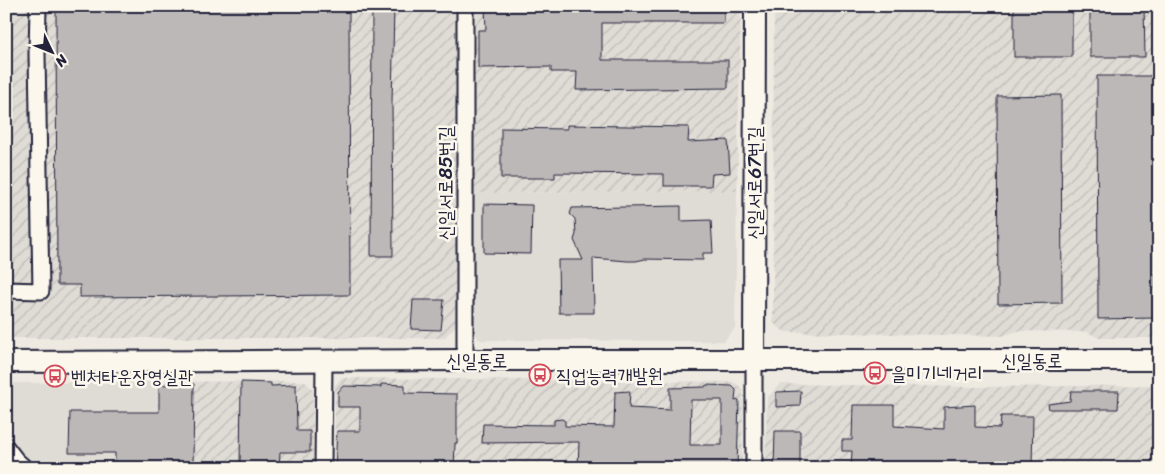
<svg xmlns="http://www.w3.org/2000/svg" width="1165" height="474" font-family="Sriracha,'Poor Story',sans-serif">
<style>
.built{fill:#dfdbd5}
.industrial{fill:url(#industrial-furrows)}
.building{fill:#bcb8b8;stroke:#22223b;fill-rule:evenodd}
.lines{fill:none;stroke-linecap:round;stroke-linejoin:round}
.minor-casing{stroke:#22223b;stroke-width:19}
.major-casing{stroke:#22223b;stroke-width:24}
.minor{stroke:#fbf7ec;stroke-width:15}
.major{stroke:#fbf7ec;stroke-width:20}
.labels{text-anchor:middle;stroke-width:5;stroke-linejoin:round;paint-order:stroke}
.street-label{font-size:19px;fill:#22223b;stroke:#fbf7ec}
.poi-label{font-size:19px;fill:#22223b;stroke:#fbf7ec;text-anchor:start}
</style>
<defs>
<pattern id="industrial-furrows" width="10" height="10" patternUnits="userSpaceOnUse" patternTransform="scale(1.25)"><rect width="10" height="10" fill="#dfdbd5"/><path d="M-1 1l2-2M0 10L10 0M9 11l2-2" fill="none" stroke="#bfbcb8"/></pattern>
</defs>
<rect width="100%" height="100%" fill="#eeeae2"/>
<filter id="ink" filterUnits="userSpaceOnUse"><feTurbulence type="fractalNoise" baseFrequency=".02" numOctaves="2"/><feDisplacementMap in="SourceGraphic" scale="10" xChannelSelector="R" yChannelSelector="G"/><feConvolveMatrix kernelMatrix="1 2 1 2 8 2 1 2 1" color-interpolation-filters="sRGB"/></filter>
<g filter="url(#ink)">
<g class="built">
<polygon points="737,191 735,328 724,341 480,340 473,331 474,193"/>
<polygon points="158,382 156,468 38,468 16,448 10,440 6,430 6,388 12,383"/>
</g>
<g class="industrial">
<polygon points="6,6 456,6 457,325 444,338 6,338"/>
<polygon points="475,6 741,6 737,191 474,193"/>
<polygon points="774,6 1159,6 1159,338 1099,338 1087,332 1018,331 1002,336 785,332 773,323"/>
<polygon points="341,378 733,382 743,389 742,468 334,468 335,385"/>
<polygon points="305,381 313,390 313,468 156,468 158,382"/>
<polygon points="780,384 978,387 1159,385 1159,468 765,468 767,398"/>
</g>
<g class="building">
<polygon points="56,6 349,6 350,295 80,297 80,285 57,285"/>
<polygon points="372,6 394,6 392,103 393,256 371,256"/>
<polygon points="485,6 724,6 724,23 602,23 602,60 728,60 728,88 576,90 577,72 551,72 551,67 478,68 478,30 486,30"/>
<rect x="1014" y="6" width="58" height="51"/>
<polygon points="1090,6 1144,6 1145,57 1090,57"/>
<polygon points="1097,76 1154,76 1155,318 1098,319"/>
<polygon points="1061,95 1062,303 998,304 997,96"/>
<polygon points="567,125 689,127 688,142 728,140 730,173 712,174 711,186 664,186 664,174 555,173 555,178 501,178 501,128 567,129"/>
<polygon points="484,204 532,205 531,254 484,253"/>
<polygon points="681,206 681,221 711,220 713,253 703,253 703,260 645,259 636,261 627,261 593,258 594,313 559,313 558,260 583,260 574,240 576,234 575,219 570,214 572,208"/>
<polygon points="413,300 444,300 441,330 411,329"/>
<polygon points="241,382 271,383 271,386 296,385 297,431 310,431 310,452 280,452 279,468 240,468"/>
<polygon points="194,384 193,468 115,468 115,453 69,453 70,412 159,412 159,385"/>
<polygon points="381,384 405,385 405,393 457,394 457,443 455,443 454,468 335,468 337,431 360,431 360,407 338,407 338,392 343,386 381,387"/>
<path d="M706,385L732,386L736,390L735,401L739,400L737,468H578L579,442L482,443L483,424L554,425V420L562,419L565,421V426L614,427L615,392L630,391L629,408L670,410V388L705,387ZM691,400H722V445H690Z"/>
<polygon points="801,391 800,406 776,407 776,392"/>
<polygon points="1071,391 1119,391 1118,409 1049,409 1048,404 1070,401"/>
<polygon points="853,405 894,405 894,426 944,429 944,407 975,405 975,427 1000,428 1001,416 1033,416 1032,468 851,468 852,451 842,451 842,440 852,440"/>
<polygon points="775,431 800,431 800,468 774,468"/>
</g>
<g class="lines">
<g class="minor-casing">
<g id="minor">
<polyline points="465,6 465,360"/>
<polyline points="6,290 41,291 37,54 38,6"/>
<polyline points="754,360 754,468"/>
<polyline points="6,447 16,460 25,468"/>
<polyline points="323,468 324,361"/>
</g>
</g>
<g class="major-casing">
<g id="major">
<polyline points="754,360 755,6"/>
<polyline points="6,362 465,360 1159,360"/>
</g>
</g>
<use href="#minor" class="minor"/>
<use href="#major" class="major"/>
</g>
</g>
<defs>
<g id="bus-ring" transform="scale(1.125)"><circle r="9.5" fill="#fbf7ec" stroke="#d1495b" stroke-width="1.5"/><path d="M-5-6H5V4H4V6H2V4H-2V6H-4V4H-5ZM-3.5-4V0h7V-4ZM-3.5 1.2v1.5H-2V1.2ZM2 1.2v1.5H3.5V1.2Z" fill="#d1495b"/></g>
</defs>
<g fill-rule="evenodd">
<use href="#bus-ring" x="875" y="373"/>
<use href="#bus-ring" x="540" y="375"/>
<use href="#bus-ring" x="55" y="376"/>
</g>
<g class="labels">
<g class="street-label">
<text transform="translate(445 183) rotate(-90)" y="7">신일서로85번길</text>
<text transform="translate(754 183) rotate(-90)" y="7">신일서로67번길</text>
<text x="477" y="367">신일동로</text>
<text x="1032" y="367">신일동로</text>
</g>
<g class="poi-label">
<text x="891" y="380">을미기네거리</text>
<text x="556" y="382">직업능력개발원</text>
<text x="71" y="383">벤처타운장영실관</text>
</g>
</g>
<rect width="1165" height="474" fill="none" stroke="#fbf7ec" stroke-width="25"/>
<rect x="12" y="12" width="1140" height="449" fill="none" stroke="#22223b" stroke-width="2" filter="url(#ink)"/>
<g transform="translate(52 52) rotate(133)" stroke="#fbf7ec" stroke-width="4" paint-order="stroke">
<path d="M0-4L9 19L0 12L-9 19Z" fill="#22223b"/>
<text y="-8" font-size="14" font-weight="bold" text-anchor="middle" fill="#22223b">N</text>
</g>
</svg>
